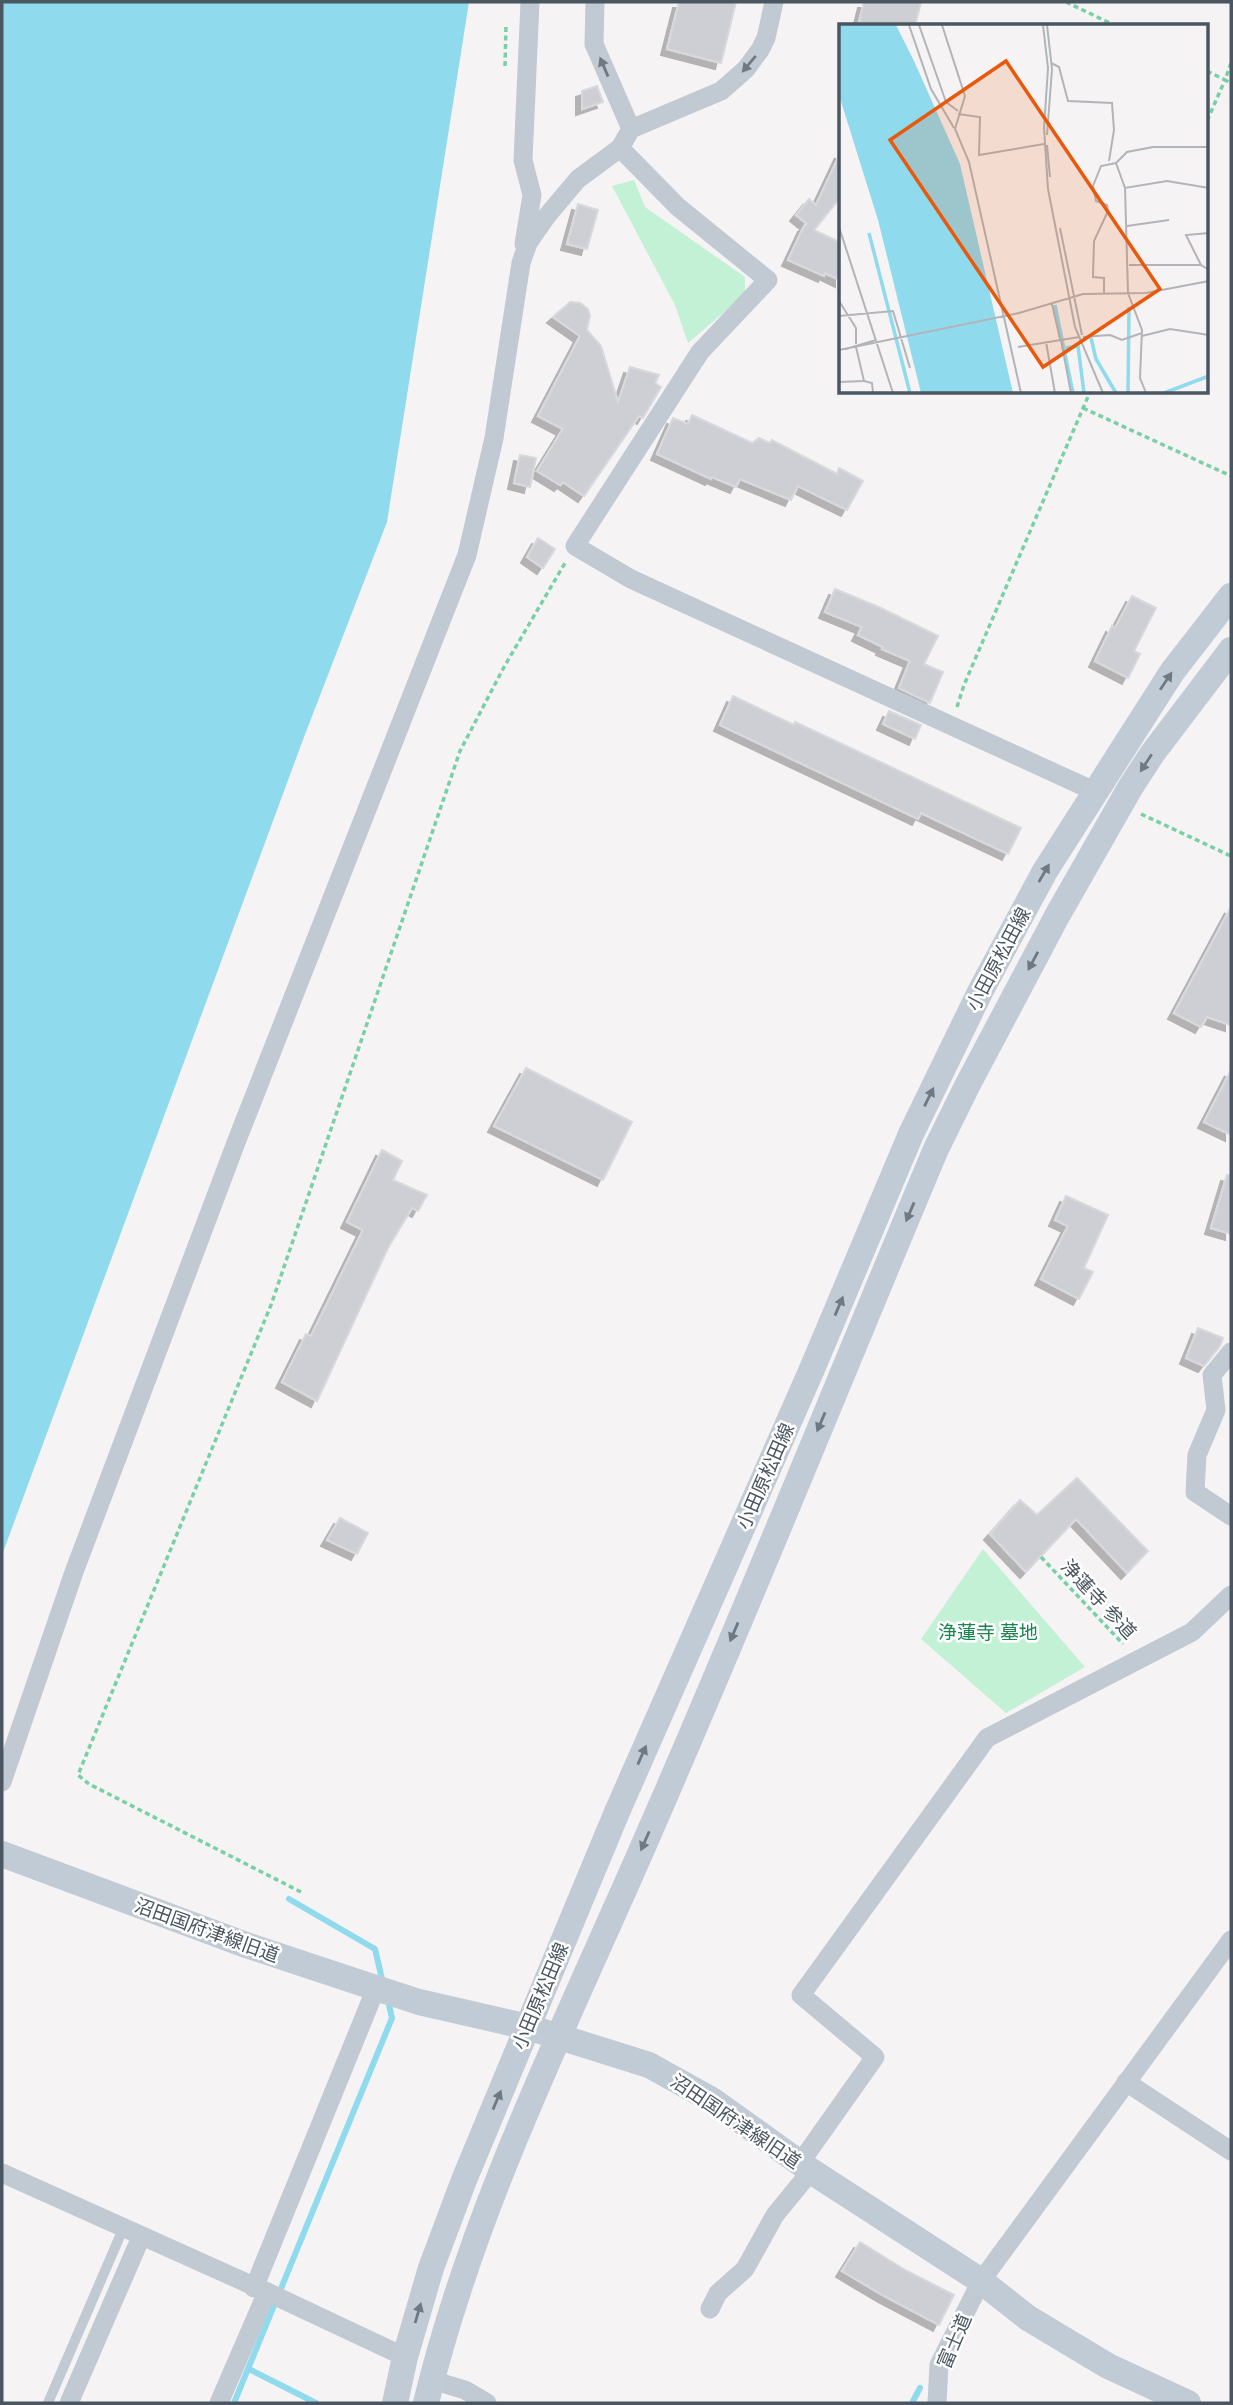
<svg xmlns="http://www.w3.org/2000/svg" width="1233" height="2405" font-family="'PT Sans','Noto Sans JP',sans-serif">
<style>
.green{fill:#c3f1d5}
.water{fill:#90daee}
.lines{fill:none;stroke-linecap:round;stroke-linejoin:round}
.stream{stroke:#90daee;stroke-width:6}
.building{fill:#cdcfd5;stroke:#d7d9de;stroke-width:2;filter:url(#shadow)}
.path{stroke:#7ad0a6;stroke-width:3.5;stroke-dasharray:5 3.5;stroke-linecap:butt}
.lane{stroke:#c1cad2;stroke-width:10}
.street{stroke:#c1cad2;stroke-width:19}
.secondary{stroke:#c1cbd6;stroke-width:26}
.oneway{fill:#6e7983}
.oneway2{fill:#6e7984}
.labels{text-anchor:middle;stroke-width:5;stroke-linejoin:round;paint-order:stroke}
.street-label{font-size:19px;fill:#4a5661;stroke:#fff}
.park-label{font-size:19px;fill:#17864f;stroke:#fff}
.inset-river{fill:none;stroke:#90daee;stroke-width:3.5}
.inset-road{fill:none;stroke:#b1b4b9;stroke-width:2}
.view{fill:#e8590c;fill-opacity:0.15;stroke:#e8590c;stroke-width:3.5}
.inset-edge{fill:none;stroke:#4a5661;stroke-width:3.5}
</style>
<defs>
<filter id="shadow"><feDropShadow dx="-6" dy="6" stdDeviation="0" flood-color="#0004"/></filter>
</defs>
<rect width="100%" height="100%" fill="#f5f3f3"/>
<g class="green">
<polygon points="634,180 645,207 745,277 745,294 688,343 675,305 612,186"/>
<polygon points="983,1549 1085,1667 1006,1713 921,1639"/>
</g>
<polygon class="water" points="2,2 469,2 387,522 304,737 2,1555"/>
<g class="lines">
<g class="stream">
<polyline points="289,1899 375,1949 383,1983"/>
<polyline points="249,2369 316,2403"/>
<polyline points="234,2403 392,2018 388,2000"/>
<polyline points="912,2403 920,2388"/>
</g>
</g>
<g class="building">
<polygon points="679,2 736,2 721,63 667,49"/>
<polygon points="864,2 921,2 915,26 858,26"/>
<polygon points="597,86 603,102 582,109 582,91"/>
<polygon points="841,152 841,197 814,230 841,243 841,281 825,273 824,276 788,260 804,226 807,224 796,215 809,199 816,205"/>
<polygon points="578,204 598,210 587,249 567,244"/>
<polygon points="570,302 580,303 588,309 590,315 587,330 601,346 618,402 630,367 659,375 655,383 661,387 643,418 639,416 584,496 563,482 560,485 537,471 563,429 538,416 580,336 553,317"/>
<polygon points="692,415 752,443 759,438 770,443 772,440 837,474 839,468 863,481 847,510 798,486 791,500 740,479 736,487 712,477 711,479 657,454 673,418 688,424"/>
<polygon points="520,455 536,458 530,487 514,483"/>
<polygon points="538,538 555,549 543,568 527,557"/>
<polygon points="835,589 881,608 938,636 924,664 943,672 930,703 899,688 910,661 882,649 883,647 858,635 862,627 825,612"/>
<polygon points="1132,596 1156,608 1134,651 1140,654 1128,678 1095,661 1112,626 1115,628"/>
<polygon points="733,696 794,725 795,722 1021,828 1008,854 921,813 918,819 720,725"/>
<polygon points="889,711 921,725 915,739 883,724"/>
<polygon points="1231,907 1231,1025 1207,1017 1201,1027 1174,1013"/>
<polygon points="526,1068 632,1122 603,1180 494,1126"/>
<polygon points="1231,1070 1231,1135 1204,1122"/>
<polygon points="382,1150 402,1161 393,1180 427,1195 418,1211 412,1208 388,1248 317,1401 282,1382 306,1334 311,1336 363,1230 347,1222"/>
<polygon points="1227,1175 1231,1176 1231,1234 1211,1228"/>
<polygon points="1066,1196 1108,1215 1084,1268 1093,1272 1079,1299 1041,1279 1068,1226 1055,1220"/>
<polygon points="1198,1328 1223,1338 1220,1346 1204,1366 1186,1358"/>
<polygon points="1077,1478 1148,1551 1127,1573 1076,1519 1026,1572 990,1534 1020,1500 1037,1515"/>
<polygon points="340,1518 368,1533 357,1554 327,1540"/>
<polygon points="860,2242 907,2271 954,2295 939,2325 884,2296 842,2271"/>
</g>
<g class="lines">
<g class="path">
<polyline points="1066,2 1116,26"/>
<polyline points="1231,63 1225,80 1231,83"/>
<polyline points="505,66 506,25"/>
<polyline points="1207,71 1225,80 1207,121"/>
<polyline points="1083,408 1231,476"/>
<polyline points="957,707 964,685 1090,392"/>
<polyline points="1141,814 1231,856"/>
<polyline points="1041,1557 1123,1644"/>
<polyline points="301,1892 89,1784 78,1775 271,1305 460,751 504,667 565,563"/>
</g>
<polyline class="lane" points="48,2403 123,2229"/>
<g class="street">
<polyline points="595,2 594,44 631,129"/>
<polyline points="620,148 678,207 768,280 700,352 575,546 631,579 1094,791"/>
<polyline points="524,244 532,195 523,160 530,2"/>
<polyline points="1231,1352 1212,1375 1216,1410 1197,1455 1195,1492 1231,1516"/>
<polyline points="2,1782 74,1572 237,1140 467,555 494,438 521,263 528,243 546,217 578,179 620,148 631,129 721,91 746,69 760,50 766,38 774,2"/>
<polyline points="1126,2082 1231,2151"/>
<polyline points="800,2163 875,2057 801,1995 987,1738 1192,1632 1231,1595"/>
<polyline points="2,2173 267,2292 405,2357"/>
<polyline points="254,2288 376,1988"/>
<polyline points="710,2309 718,2293 745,2269 775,2215 811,2171"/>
<polyline points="432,2380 465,2390 487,2403"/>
<polyline points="69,2403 141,2237"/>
<polyline points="219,2403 267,2292"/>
<polyline points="937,2403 939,2365 981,2281 1231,1940"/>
</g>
<g class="secondary">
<polyline points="2,1854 246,1945 376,1988 419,2002 528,2027 649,2065 712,2100 811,2171 981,2281 1028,2318 1108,2366 1188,2403"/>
<polyline points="395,2403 405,2357 431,2268 464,2180 617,1812 812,1369 911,1134 981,990 1045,871 1172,672 1231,596"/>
<path d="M426,2403C474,2205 568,2020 649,1833C748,1607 840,1377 936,1149L967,1086L1057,916L1130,788L1152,754L1231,650"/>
</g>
</g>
<defs><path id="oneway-solid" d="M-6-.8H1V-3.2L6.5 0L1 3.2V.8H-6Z" transform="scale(1.75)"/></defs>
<g class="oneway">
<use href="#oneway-solid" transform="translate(749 64) rotate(130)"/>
<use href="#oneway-solid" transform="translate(604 67) rotate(-113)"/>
</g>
<g class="oneway2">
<use href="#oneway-solid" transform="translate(1166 681) rotate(-56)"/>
<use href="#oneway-solid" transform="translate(1146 763) rotate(123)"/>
<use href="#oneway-solid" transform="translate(1044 873) rotate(-60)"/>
<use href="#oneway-solid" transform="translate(1033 961) rotate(118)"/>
<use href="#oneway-solid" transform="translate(929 1097) rotate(-64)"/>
<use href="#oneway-solid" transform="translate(910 1212) rotate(113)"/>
<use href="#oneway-solid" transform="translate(839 1306) rotate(-67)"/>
<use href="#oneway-solid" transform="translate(821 1422) rotate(113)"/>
<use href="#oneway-solid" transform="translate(734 1632) rotate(113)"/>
<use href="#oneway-solid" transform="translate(642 1755) rotate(-66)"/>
<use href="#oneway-solid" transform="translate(645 1841) rotate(114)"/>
<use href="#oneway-solid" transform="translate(497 2100) rotate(-67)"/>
<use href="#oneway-solid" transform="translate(418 2313) rotate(-74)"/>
</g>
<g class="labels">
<g class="street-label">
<text transform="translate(998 959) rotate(-62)" y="7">小田原松田線</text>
<text transform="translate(765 1476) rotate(-66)" y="7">小田原松田線</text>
<text transform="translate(1099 1599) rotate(47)" y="7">浄蓮寺 参道</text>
<text transform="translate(207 1930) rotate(20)" y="7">沼田国府津線旧道</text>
<text transform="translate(540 1996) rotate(-67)" y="7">小田原松田線</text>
<text transform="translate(736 2121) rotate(34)" y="7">沼田国府津線旧道</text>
<text transform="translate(954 2341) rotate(-67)" y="7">富士道</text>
</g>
<g class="park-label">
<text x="988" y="1639">浄蓮寺 墓地</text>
</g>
</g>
<g transform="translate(839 24)">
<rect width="369" height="369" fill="#f5f3f3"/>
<path d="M0,1H57L75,37L121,140L174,369H82L39,196L0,71Z" fill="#90daee"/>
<path class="inset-river" d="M30,209L71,369M216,281L234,369M252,314L257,335L277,369M227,324L239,322L245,369M289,369L290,283M325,369L370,352"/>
<path class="inset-road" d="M70,1L92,65L115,104M80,1L107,78L119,87M103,1L126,72L116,105L130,138L182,369M204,1L209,44L205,104L209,165L236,303L264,369M208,1L213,45L208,111M212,39L220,43L229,77L273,79L275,106L270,137M119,90L141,93L140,131L205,120M208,121L211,153M370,123H314L288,128L277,139L286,164L328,157L370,164M286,164L289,269L303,306L301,354L307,369M288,202L330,196M0,203L54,369M221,204L243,311M290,241H362L370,246M362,241L347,211L370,209M265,269V254L254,253L255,217L269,187L268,181L257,177L254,162L262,142L277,139M0,277L17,304V320M213,280L221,315M0,292L54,287L71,344M303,312L331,305L370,311M244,313L271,311L283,316L303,309M222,316L232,369M207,318L216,369M17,323L25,357L33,359L34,369M179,323L240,313M7,325L37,316M0,326L180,289L244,270L307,269L370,257M0,358L25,357"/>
<path class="view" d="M167,37L321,265L204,343L51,116Z"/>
<rect width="369" height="369" class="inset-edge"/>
</g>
<rect width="1233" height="2405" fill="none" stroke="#4a5661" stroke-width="7"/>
</svg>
